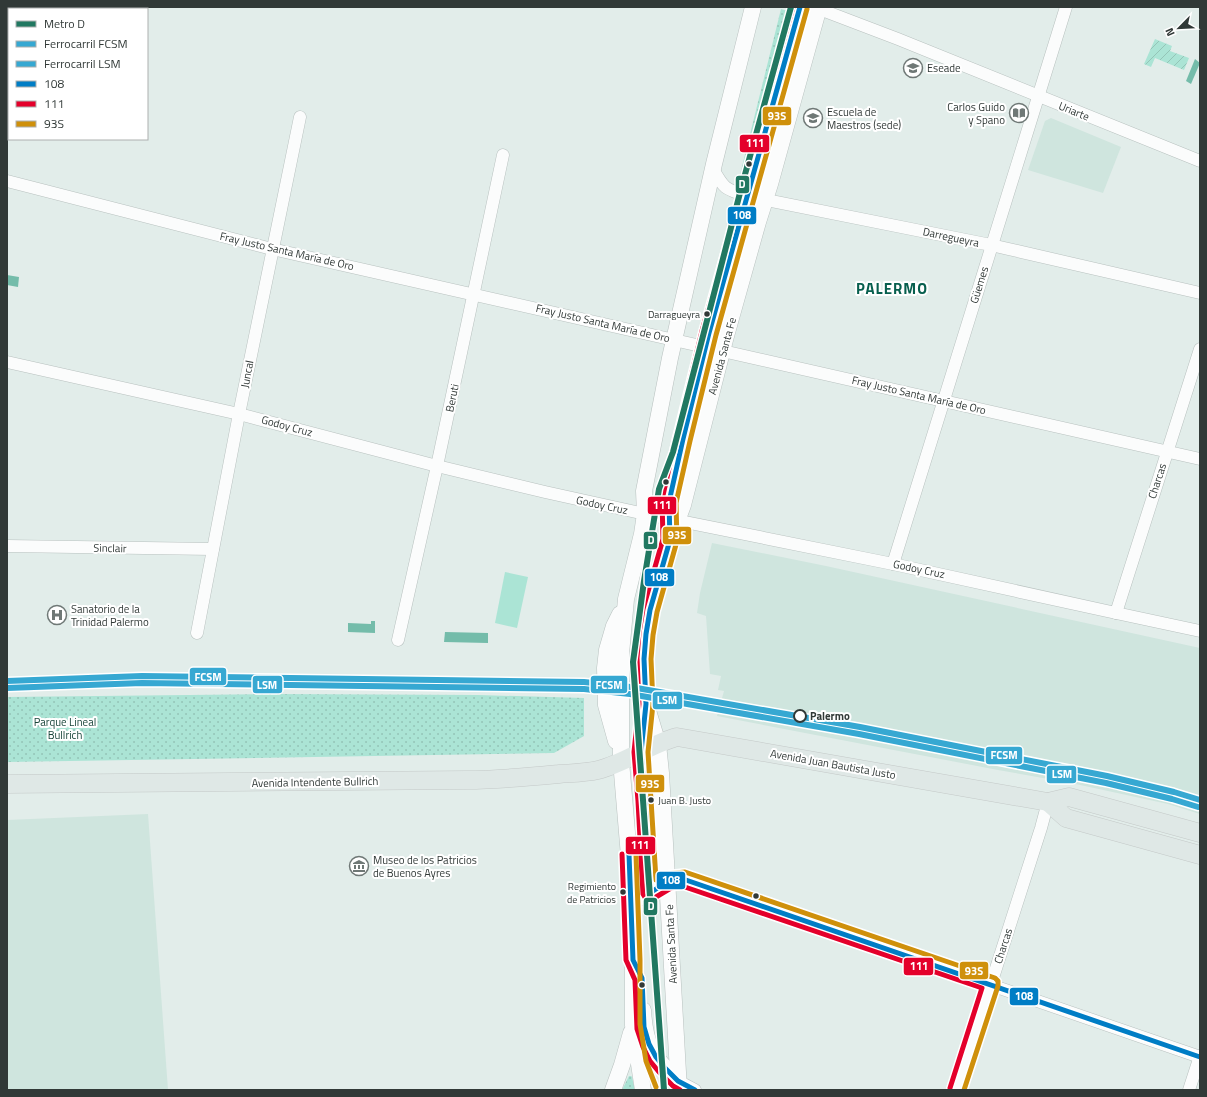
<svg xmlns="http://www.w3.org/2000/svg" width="1207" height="1097" font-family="'Titillium Web',sans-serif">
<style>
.built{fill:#cfe5de}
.park{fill:url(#park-dots)}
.garden{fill:url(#garden-furrows)}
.pitch{fill:#abe4d5}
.water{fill:#74bcaa}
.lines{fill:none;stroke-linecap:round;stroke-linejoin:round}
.street-casing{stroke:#b8c1bf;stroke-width:13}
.secondary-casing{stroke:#b8c1bf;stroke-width:17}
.primary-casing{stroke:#c4c9c8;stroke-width:19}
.street{stroke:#fbfcfc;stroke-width:12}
.secondary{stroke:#fbfcfc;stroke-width:16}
.primary{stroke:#dfe8e6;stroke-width:18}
.bus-1-casing{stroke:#fff;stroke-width:8}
.bus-2-casing{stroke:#fff;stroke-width:8}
.bus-3-casing{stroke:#fff;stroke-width:8}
.bus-1{stroke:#007dc5;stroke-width:5}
.bus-2{stroke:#e4002b;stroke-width:5}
.bus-3{stroke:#cf900b;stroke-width:5}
.rail-1-casing{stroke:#fff;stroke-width:9}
.rail-2-casing{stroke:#fff;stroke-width:9}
.rail-1{stroke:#36a8d2;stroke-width:6}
.rail-2{stroke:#36a8d2;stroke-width:6}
.metro-1-casing{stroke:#fff;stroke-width:9}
.metro-1{stroke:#217861;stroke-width:6}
.bus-dot{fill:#313937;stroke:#fff;stroke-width:1.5}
.stop-dot{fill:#fff;stroke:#313937;stroke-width:2}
.labels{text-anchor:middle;stroke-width:4;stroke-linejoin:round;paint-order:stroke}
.bus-label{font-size:10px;fill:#313937;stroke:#fff;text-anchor:end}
.poi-label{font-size:11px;fill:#313937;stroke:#fff;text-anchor:start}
.street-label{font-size:11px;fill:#313937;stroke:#fff}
.stop-label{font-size:11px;font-weight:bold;fill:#313937;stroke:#fff;text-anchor:start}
.park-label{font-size:11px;fill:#184439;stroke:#fff}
.district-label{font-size:15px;font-weight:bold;letter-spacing:1px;fill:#075f4e;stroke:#fff}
.line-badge{stroke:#fff;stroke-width:1.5}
.badge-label{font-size:11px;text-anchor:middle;font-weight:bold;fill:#fff}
</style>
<defs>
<pattern id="park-dots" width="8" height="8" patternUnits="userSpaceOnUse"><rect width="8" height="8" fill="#abe4d5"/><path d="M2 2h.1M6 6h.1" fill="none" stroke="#94c4b7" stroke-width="1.8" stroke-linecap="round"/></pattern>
<pattern id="garden-furrows" width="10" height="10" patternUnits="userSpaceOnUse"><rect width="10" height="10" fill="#abe4d5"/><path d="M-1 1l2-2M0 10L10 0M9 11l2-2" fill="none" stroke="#94c4b7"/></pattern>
</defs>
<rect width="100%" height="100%" fill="#e2edea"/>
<g class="built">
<polygon points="1051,118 1121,147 1103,193 1028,170 1045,121"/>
<polygon points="712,543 826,566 1200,648 1200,814 1168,804 1071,783 998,770 717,716 724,691 718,690 721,676 710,674 706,616 697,613 700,593"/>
<polygon points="148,814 168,1090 7,1090 7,820"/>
</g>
<g class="park">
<polygon points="781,9 791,12 792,15 744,185 738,183"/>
<polygon points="269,694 478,695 584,698 584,736 554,753 7,762 7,697"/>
<polygon points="629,1076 631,1076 632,1077 635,1090 622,1090"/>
</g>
<polygon class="garden" points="1155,39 1172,46 1170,51 1189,58 1184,70 1155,58 1151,67 1144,64"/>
<polygon class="pitch" points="505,572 528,577 517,628 495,623"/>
<g class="water">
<polygon points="1195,59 1200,63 1191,84 1186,81"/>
<polygon points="7,275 19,277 18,287 7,285"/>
<polygon points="371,621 375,621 375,633 348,632 348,623 371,624"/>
<polygon points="445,632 488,633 488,643 444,642"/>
</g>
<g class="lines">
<g class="street-casing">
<g id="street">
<polyline points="814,7 898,39 1200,161"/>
<path d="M713,169C724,189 725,189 747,196L991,245L1200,293"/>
<polyline points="7,181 272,249 1200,459"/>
<polyline points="7,362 239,414 437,466 545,492 645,514 893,564 1116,613 1200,631"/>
<polyline points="7,546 213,549"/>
<polyline points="893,564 1066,7"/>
<polyline points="1116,613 1200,349"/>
<polyline points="197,633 239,414 300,117"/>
<polyline points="398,640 437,466 503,155"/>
<polyline points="630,906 668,881 683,879 1200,1057"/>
<polyline points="678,1081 695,1090"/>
<polyline points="957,1090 1041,828 1048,802"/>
<polyline points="1189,1090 1200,1056"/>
</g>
</g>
<g class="secondary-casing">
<g id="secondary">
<polyline points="616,741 606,705 605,668 607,650 614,626 620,614"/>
<path d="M643,1010C645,1046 653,1057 678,1081"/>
<polyline points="613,1090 622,1065 631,1033"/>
<polyline points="643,1090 633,1025 633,960 629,856 621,761 621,654 626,599 642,534 645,514 644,491 670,358 714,164 753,7"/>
<polyline points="679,1090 661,773 658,744 646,704 644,659 646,634 650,610 670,540 683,505 726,336 758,222 770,184 819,7"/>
</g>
</g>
<g class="primary-casing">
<g id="primary">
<path d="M7,784L467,780C498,780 528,777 559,774C572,773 585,773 598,770C626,763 650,744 677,737L1048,802L1069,797L1200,833"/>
<polyline points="1048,802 1066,818 1200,855"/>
</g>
</g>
<use href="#street" class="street"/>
<use href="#secondary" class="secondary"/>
<use href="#primary" class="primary"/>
<g class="bus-1-casing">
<g id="bus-1">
<polyline points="800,7 709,333 683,439 669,502 670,540 650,610 646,634 644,659 646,704 641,752 645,801 650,893 668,881 683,879 1200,1057"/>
<polyline points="629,854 633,960 642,978 644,1027 649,1044 656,1057 664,1067 678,1081 695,1090"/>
</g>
</g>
<g class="bus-2-casing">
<g id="bus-2">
<polyline points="793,7 702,331 676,437 662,500 663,539 643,609 639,633 637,658 639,704 634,752 638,801 643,894 646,899 651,900 671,888 682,886 982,988 950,1088"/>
<polyline points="622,854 626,960 635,980 637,1029 643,1047 650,1061 659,1072 673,1086 680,1090"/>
</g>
</g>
<g class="bus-3-casing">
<g id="bus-3">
<polyline points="807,9 716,335 690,441 676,503 677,541 657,612 653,635 651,659 653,704 648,752 656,880 666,874 685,872 995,978 998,981 998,986 964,1090"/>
<polyline points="636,855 640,960 640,1024 646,1061 656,1087"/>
</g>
</g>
<use href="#bus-1" class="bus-1"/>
<use href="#bus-2" class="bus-2"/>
<use href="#bus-3" class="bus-3"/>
<g class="rail-1-casing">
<polyline id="rail-1" points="7,681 142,676 584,682 631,687 860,727 1107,776 1174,792 1200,800"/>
</g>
<g class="rail-2-casing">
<polyline id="rail-2" points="7,688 142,683 584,689 630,694 859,734 1106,783 1172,799 1198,807"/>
</g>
<use href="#rail-1" class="rail-1"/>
<use href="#rail-2" class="rail-2"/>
<g class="metro-1-casing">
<polyline id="metro-1" points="664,1090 633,662 644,581 659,489 673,452 741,189 791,7"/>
</g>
<use href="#metro-1" class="metro-1"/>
</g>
<defs>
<g id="university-ring" transform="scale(1)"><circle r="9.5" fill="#fff" stroke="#6f7876" stroke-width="1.5"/><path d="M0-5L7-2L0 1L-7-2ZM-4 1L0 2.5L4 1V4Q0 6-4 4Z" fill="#6f7876"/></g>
<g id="library-ring" transform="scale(1)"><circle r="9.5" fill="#fff" stroke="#6f7876" stroke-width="1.5"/><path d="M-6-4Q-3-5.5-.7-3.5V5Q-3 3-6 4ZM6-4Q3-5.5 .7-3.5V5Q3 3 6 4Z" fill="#6f7876"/></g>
<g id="hospital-ring" transform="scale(1)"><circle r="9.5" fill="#fff" stroke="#6f7876" stroke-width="1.5"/><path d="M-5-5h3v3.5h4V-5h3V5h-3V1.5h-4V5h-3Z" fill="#6f7876"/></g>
<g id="museum-ring" transform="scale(1)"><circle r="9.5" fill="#fff" stroke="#6f7876" stroke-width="1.5"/><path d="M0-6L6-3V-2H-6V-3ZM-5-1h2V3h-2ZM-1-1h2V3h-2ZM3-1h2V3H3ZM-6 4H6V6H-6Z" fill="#6f7876"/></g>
</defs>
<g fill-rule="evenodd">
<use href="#university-ring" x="913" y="68"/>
<use href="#library-ring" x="1019" y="113"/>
<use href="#university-ring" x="813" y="118"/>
<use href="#hospital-ring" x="57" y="615"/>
<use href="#museum-ring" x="359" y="866"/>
</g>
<g class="bus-dot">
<circle cx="749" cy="164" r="3.5"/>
<circle cx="707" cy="314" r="3.5"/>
<circle cx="666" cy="482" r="3.5"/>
<circle cx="651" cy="800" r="3.5"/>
<circle cx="623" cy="892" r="3.5"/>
<circle cx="756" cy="896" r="3.5"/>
<circle cx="642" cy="985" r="3.5"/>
</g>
<circle class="stop-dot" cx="800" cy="716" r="6"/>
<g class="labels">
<g class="bus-label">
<text x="700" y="318">Darragueyra</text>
<text x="658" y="804" text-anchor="start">Juan B. Justo</text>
<text x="616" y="890">Regimiento<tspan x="616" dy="13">de Patricios</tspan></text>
</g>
<g class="poi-label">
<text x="927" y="72">Eseade</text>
<text x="1005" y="111" text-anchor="end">Carlos Guido<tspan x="1005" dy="13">y Spano</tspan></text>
<text x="827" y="116">Escuela de<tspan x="827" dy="13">Maestros (sede)</tspan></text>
<text x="71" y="613">Sanatorio de la<tspan x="71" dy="13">Trinidad Palermo</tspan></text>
<text x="373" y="864">Museo de los Patricios<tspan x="373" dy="13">de Buenos Ayres</tspan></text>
</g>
<g class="street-label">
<text transform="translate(1074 111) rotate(22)" y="4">Uriarte</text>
<text transform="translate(951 237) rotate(12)" y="4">Darregueyra</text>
<text transform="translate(287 251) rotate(13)" y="4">Fray Justo Santa María de Oro</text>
<text transform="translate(979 285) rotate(-73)" y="4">Güemes</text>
<text transform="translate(603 323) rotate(13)" y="4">Fray Justo Santa María de Oro</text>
<text transform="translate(722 356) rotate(-75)" y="4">Avenida Santa Fe</text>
<text transform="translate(247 374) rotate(-79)" y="4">Juncal</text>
<text transform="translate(919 395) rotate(13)" y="4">Fray Justo Santa María de Oro</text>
<text transform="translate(452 398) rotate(-78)" y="4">Beruti</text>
<text transform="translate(287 426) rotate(15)" y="4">Godoy Cruz</text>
<text transform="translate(1157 481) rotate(-72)" y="4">Charcas</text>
<text transform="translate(602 505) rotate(12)" y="4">Godoy Cruz</text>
<text transform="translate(110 548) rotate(1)" y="4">Sinclair</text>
<text transform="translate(919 569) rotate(12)" y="4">Godoy Cruz</text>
<text transform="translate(833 764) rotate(10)" y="4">Avenida Juan Bautista Justo</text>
<text transform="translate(315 782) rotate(-1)" y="4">Avenida Intendente Bullrich</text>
<text transform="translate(671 944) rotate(-93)" y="4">Avenida Santa Fe</text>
<text transform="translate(1003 946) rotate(-72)" y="4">Charcas</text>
</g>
<g class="stop-label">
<text x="810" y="720">Palermo</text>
</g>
<g class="park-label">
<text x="65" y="726">Parque Lineal<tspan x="65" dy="13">Bullrich</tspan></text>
</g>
<g class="district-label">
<text x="892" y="294">PALERMO</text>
</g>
</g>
<g class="line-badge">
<rect x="762" y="106" width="30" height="20" rx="4" fill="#cf900b"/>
<rect x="739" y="134" width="31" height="19" rx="4" fill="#e4002b"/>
<rect x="735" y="175" width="15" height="19" rx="4" fill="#217861"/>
<rect x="727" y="206" width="30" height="19" rx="4" fill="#007dc5"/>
<rect x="647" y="496" width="30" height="19" rx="4" fill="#e4002b"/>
<rect x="662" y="526" width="30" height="19" rx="4" fill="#cf900b"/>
<rect x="643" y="531" width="15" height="19" rx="4" fill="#217861"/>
<rect x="644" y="568" width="31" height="19" rx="4" fill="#007dc5"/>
<rect x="189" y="667" width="38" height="19" rx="4" fill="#36a8d2"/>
<rect x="590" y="675" width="38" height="19" rx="4" fill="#36a8d2"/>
<rect x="252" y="675" width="31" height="19" rx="4" fill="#36a8d2"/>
<rect x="652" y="691" width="31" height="19" rx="4" fill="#36a8d2"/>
<rect x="985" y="746" width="38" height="19" rx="4" fill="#36a8d2"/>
<rect x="1046" y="765" width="31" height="19" rx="4" fill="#36a8d2"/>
<rect x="635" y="774" width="30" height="19" rx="4" fill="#cf900b"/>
<rect x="625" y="836" width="31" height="19" rx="4" fill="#e4002b"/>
<rect x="656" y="871" width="30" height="19" rx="4" fill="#007dc5"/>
<rect x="643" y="897" width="15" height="19" rx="4" fill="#217861"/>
<rect x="903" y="957" width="31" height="19" rx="4" fill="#e4002b"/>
<rect x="959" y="961" width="30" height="19" rx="4" fill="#cf900b"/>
<rect x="1009" y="987" width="30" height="19" rx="4" fill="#007dc5"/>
</g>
<g class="badge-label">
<text x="777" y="120">93S</text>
<text x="755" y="147">111</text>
<text x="742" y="188">D</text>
<text x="742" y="219">108</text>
<text x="662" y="509">111</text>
<text x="677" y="539">93S</text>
<text x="651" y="544">D</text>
<text x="659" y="581">108</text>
<text x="208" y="681">FCSM</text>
<text x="609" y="689">FCSM</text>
<text x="267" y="689">LSM</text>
<text x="667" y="704">LSM</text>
<text x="1004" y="759">FCSM</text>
<text x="1062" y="778">LSM</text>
<text x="650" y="788">93S</text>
<text x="640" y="849">111</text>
<text x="671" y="884">108</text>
<text x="651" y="910">D</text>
<text x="919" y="970">111</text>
<text x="974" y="975">93S</text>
<text x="1024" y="1000">108</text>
</g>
<rect width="1207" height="1097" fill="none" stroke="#313937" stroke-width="16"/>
<rect x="8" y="8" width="140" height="132" fill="#ffffff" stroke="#adb0af"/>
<rect x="16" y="21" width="20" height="6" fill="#217861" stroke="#adb0af"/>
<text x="44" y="28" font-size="12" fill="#313937">Metro D</text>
<rect x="16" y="41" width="20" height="6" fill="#36a8d2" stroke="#adb0af"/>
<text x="44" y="48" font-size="12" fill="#313937">Ferrocarril FCSM</text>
<rect x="16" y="61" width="20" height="6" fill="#36a8d2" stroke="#adb0af"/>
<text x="44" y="68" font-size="12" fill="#313937">Ferrocarril LSM</text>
<rect x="16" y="81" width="20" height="6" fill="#007dc5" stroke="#adb0af"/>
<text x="44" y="88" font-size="12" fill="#313937">108</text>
<rect x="16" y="101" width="20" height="6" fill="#e4002b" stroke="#adb0af"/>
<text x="44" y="108" font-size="12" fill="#313937">111</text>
<rect x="16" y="121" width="20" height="6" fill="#cf900b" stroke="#adb0af"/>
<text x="44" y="128" font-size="12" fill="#313937">93S</text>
<g transform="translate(1179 28) rotate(246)" stroke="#ffffff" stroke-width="3" paint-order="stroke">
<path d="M0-3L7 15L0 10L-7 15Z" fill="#313937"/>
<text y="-6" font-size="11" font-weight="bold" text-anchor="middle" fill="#313937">N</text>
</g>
</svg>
